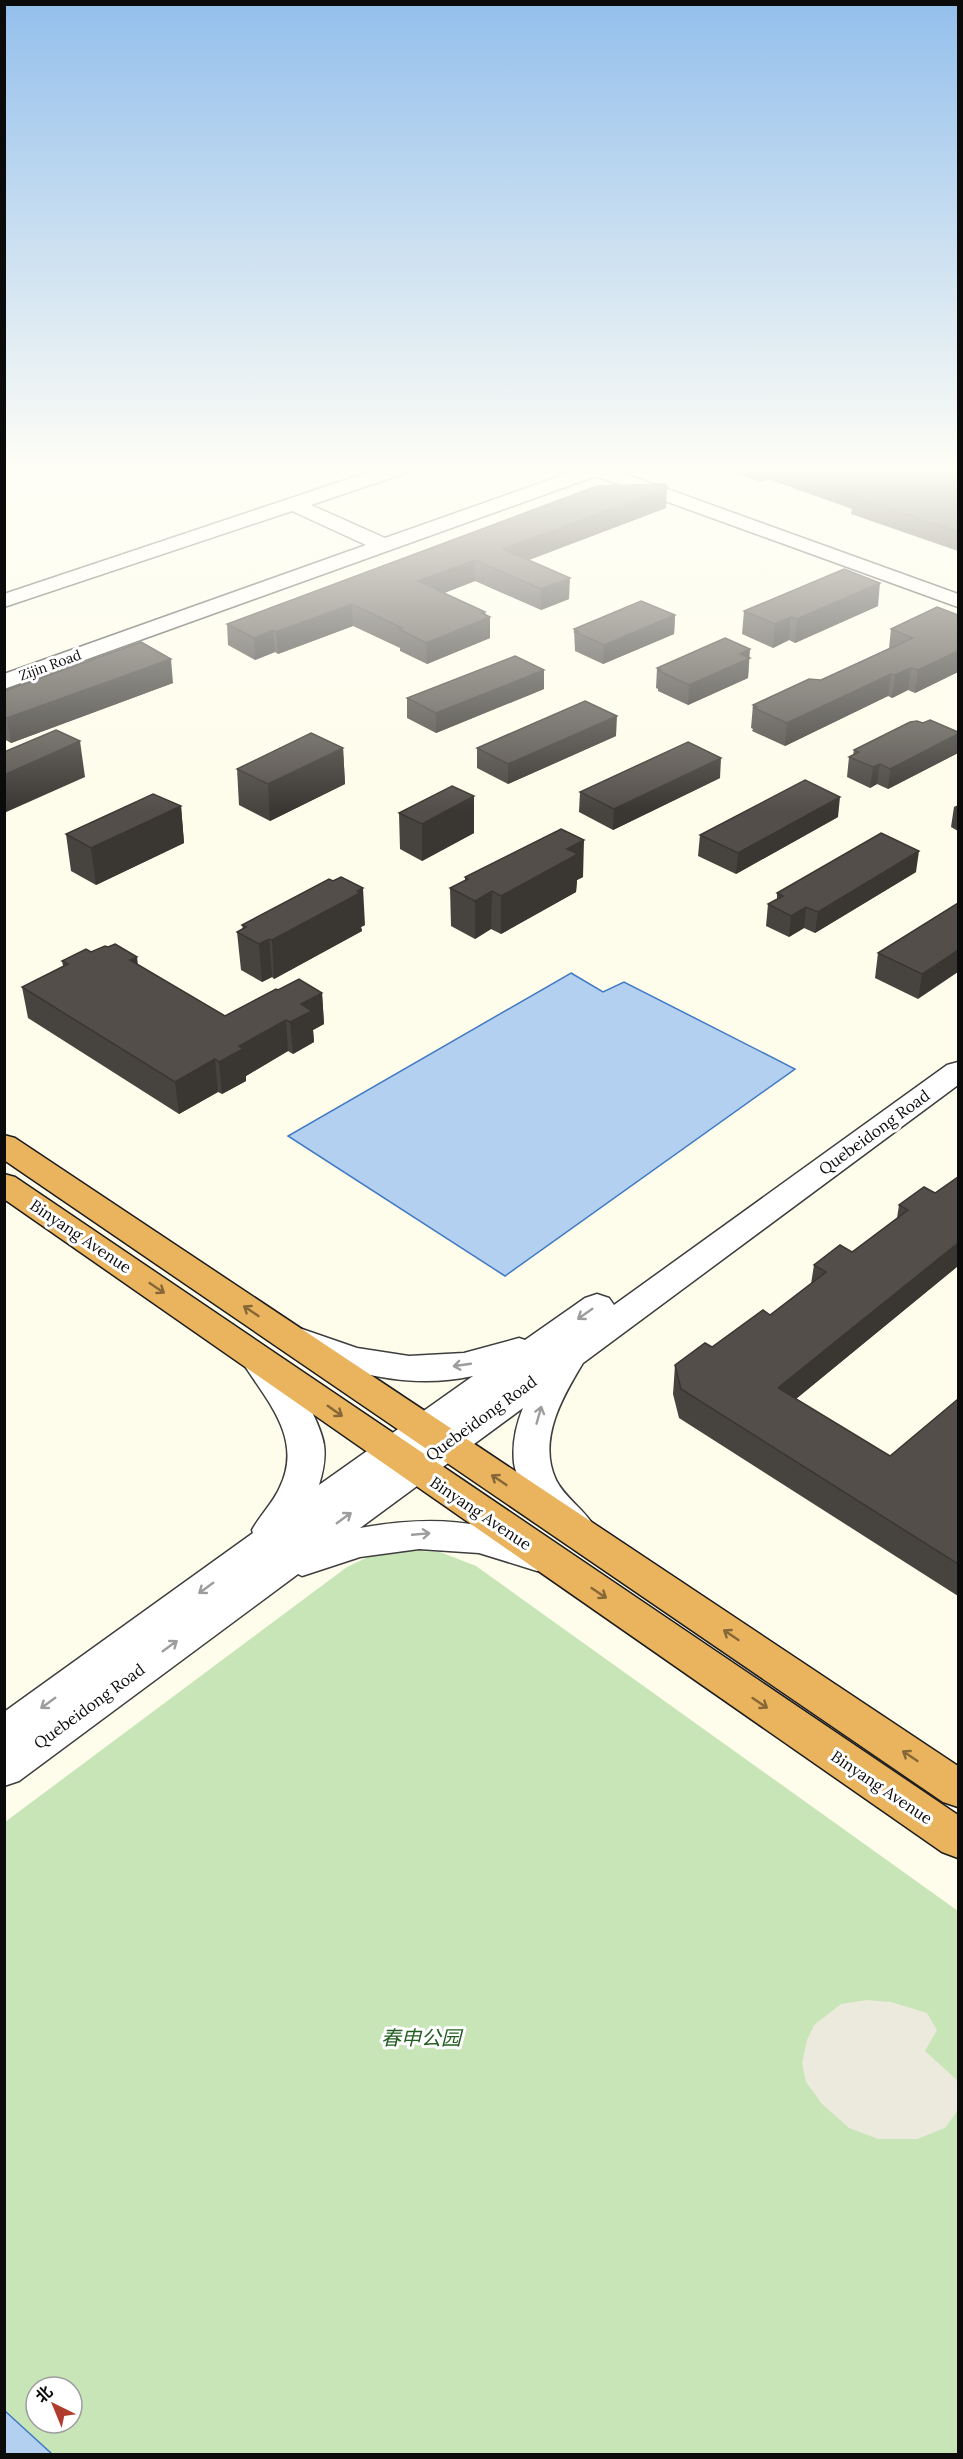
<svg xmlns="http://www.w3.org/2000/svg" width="963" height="2459" font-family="Lora,'Noto Sans SC',serif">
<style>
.green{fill:#c8e5b8;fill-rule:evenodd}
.plaza{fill:#eceadc}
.water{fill:#b3d0f1;stroke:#407ac3;stroke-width:1.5}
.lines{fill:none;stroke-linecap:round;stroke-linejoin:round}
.minor-casing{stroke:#3e3e3e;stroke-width:3}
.highway-casing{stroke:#1c1c1c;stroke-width:3}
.minor{fill:#fff;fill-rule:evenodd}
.highway{fill:#eab35d;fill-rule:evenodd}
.wall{fill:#47433f}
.shaded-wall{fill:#3a3733}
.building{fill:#534e49;stroke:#3a3733;stroke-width:1.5}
.oneway{stroke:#866738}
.oneway2{stroke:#9d9d9d}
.labels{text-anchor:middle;stroke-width:6;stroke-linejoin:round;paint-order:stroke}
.far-street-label{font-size:14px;fill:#0b0b0b;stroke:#fff}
.street-label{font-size:16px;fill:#0b0b0b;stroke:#fff}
.near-park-label{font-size:20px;font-style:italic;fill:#245d21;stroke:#fff}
</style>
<rect width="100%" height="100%" fill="#fefdeb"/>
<path class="green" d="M385,1549L440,1552L476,1566L958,1911V2454H5V1822L347,1567ZM36,2387H72V2423H36Z"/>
<polygon class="plaza" points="867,2000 891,2002 927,2013 937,2030 925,2051 958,2081 958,2110 945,2128 917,2139 878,2139 849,2128 822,2104 806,2082 802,2063 807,2040 814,2025 841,2004"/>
<g class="water">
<polygon points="571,973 603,992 624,982 795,1069 505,1276 288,1136"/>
<polygon points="5,2411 52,2454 5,2454"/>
</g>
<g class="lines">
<g class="minor-casing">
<g id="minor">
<polygon points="384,467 413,467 411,471 311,505 385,538 580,469 579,467 613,467 612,469 958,594 958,607 596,476 4,689 4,674 366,545 292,511 4,607 4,594"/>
<path d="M958,1062V1085L583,1363C563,1396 537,1440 556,1480C565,1498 584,1509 594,1526L589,1536C585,1537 579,1540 575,1540C550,1540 517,1485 514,1463C512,1444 516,1425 523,1408L360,1528C433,1515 481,1520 551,1546L556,1556L551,1566L537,1571L479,1553L419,1549L360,1557L302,1576L298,1574L19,1781L4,1786V1712L253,1533L252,1530C260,1515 273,1503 280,1487C304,1437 265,1399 241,1360L246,1351C255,1349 260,1347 269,1351C287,1358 322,1425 324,1445C326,1459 323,1472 319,1485L473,1376C410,1390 348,1373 290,1349L284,1341L290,1333L302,1329L357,1348L409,1356L464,1353L519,1338L525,1340L585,1298L597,1294L609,1298L614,1305L947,1065Z"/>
</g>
</g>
<g class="highway-casing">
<g id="highway">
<polygon points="4,1135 15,1138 958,1766 958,1807 943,1802 4,1160"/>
<polygon points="4,1174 15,1177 958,1815 958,1858 942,1852 4,1199"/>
</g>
</g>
<use href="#minor" class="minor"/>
<use href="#highway" class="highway"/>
</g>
<g class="wall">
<polygon points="723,467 958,467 958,551 851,514 852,509 768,479 760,482 723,468"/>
<polygon points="666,508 528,560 569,599 541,610 475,581 444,593 485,612 490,638 427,664 400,651 400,648 353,626 278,654 275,652 255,660 228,645 227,624"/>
<polygon points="878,606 795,643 789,640 773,648 742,634 744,611"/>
<polygon points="675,615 674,634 603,664 575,651 574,629"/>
<polygon points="958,615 958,672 915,693 908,690 892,698 888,696 785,746 752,731 753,729 751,728 753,705 821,680 889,648 891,629"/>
<polygon points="749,658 748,678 688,705 658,691 658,689 656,688 657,668"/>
<polygon points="173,683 11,743 4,739 4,691"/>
<polygon points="544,689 436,733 407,718 407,698"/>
<polygon points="616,736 508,784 477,768 477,748"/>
<polygon points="343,748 345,784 270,821 239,805 237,769"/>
<polygon points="854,750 958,753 888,789 877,784 870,788 847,777 849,757 853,755"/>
<polygon points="720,778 613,830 579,812 580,792"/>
<polygon points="958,801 958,831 951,827 954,807 958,805"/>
<polygon points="181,806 184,843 96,885 71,871 66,834"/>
<polygon points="399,813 474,833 422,861 400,849"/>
<polygon points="838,817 736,874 698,856 700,835"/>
<polygon points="916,872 815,933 804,928 789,937 766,926 768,904 777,899 777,893"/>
<polygon points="465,877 583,877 577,880 576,892 501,934 491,929 475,939 451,926 450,888 465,880"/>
<polygon points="958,903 918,999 875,978 878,953"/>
<polygon points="242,925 365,925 361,927 362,931 274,979 272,977 262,982 241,970 237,932 243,929"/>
<polygon points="91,952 138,965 225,1016 278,990 322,993 324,1024 313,1030 314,1042 293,1054 288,1051 246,1076 246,1081 222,1094 218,1092 179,1114 28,1018 22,987 63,966 62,961"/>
<polygon points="924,1187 958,1266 796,1399 890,1456 958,1399 958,1596 679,1418 673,1394 675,1365 712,1347 770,1315 811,1284 814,1265 852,1252 897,1218 899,1205"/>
</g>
<g class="shaded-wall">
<polygon points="761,467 769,467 768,479 760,482"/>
<polygon points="667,488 666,508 503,570 503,549"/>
<polygon points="475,560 475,581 419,603 418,581"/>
<polygon points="570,578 569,599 541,610 541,589"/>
<polygon points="880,583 878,606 795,643 797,619"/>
<polygon points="352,604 353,626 278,654 276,632"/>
<polygon points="485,612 485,619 490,617 490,638 427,664 426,643"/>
<polygon points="675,615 674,634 603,664 604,645"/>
<polygon points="791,617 789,640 773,648 775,624"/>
<polygon points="273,630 275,652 255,660 254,638"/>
<polygon points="750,649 748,678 688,705 689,685 740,654"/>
<polygon points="958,651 958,672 915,693 918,670"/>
<polygon points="171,659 173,683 11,743 7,718"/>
<polygon points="911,668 908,690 892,698 895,675"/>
<polygon points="544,670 544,689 436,733 436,713"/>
<polygon points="891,674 888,696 785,746 787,723"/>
<polygon points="617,716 616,736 508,784 508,764"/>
<polygon points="958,734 958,753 888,789 890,769"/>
<polygon points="80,741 85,777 4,813 4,775"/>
<polygon points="343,748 345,784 270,821 268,784"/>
<polygon points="721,758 720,778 613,830 614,809"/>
<polygon points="880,764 877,784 870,788 873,767"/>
<polygon points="474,796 474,833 422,861 422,824"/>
<polygon points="840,797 838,817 736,874 738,853"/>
<polygon points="181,806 184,843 96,885 91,848"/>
<polygon points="584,840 583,877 577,880 576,892 501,934 501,896 567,849"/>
<polygon points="919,851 916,872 815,933 818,912"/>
<polygon points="363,888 365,925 361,927 362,931 274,979 272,940"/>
<polygon points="492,891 491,929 475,939 475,901"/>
<polygon points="806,907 804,928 789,937 791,916"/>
<polygon points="269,939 272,977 262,982 259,944"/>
<polygon points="958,950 958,972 918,999 922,974"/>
<polygon points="137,957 141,988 130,960"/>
<polygon points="322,993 324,1024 313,1030 314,1042 293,1054 290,1022 301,1004"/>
<polygon points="286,1020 288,1051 246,1076 246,1081 222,1094 219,1062 239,1046"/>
<polygon points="215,1059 218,1092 179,1114 175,1082"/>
<polygon points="958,1243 958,1266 775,1416 778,1388"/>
</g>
<g class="building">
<polygon points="786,467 958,467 958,532 853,496 859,494"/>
<polygon points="666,484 667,488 503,549 570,578 541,589 475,560 418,581 485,612 482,613 490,617 426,643 399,629 402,628 352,604 276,632 273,630 254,638 227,624 597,486"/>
<polygon points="844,569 880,583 797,619 791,617 775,624 744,611"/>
<polygon points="641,601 675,615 604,645 575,632 578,631 574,629"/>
<polygon points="937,607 958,615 958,651 918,670 911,668 895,675 891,674 787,723 754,708 757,707 753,705 809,679 821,680 913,638 891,629"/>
<polygon points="725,638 750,649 740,654 750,658 689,685 659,671 661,670 657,668"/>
<polygon points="141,642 171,659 7,718 4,716 4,691"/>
<polygon points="515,656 544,670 436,713 407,698"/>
<polygon points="585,701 617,716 508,764 477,748"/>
<polygon points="930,720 958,732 958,734 890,769 880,764 873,767 849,757 859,752 854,750 910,722 917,721 923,723"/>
<polygon points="56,730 80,741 4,775 4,752"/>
<polygon points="311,733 343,748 268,784 237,769"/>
<polygon points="688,742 721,758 614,809 580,792"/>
<polygon points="805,780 840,797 738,853 700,835"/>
<polygon points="452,786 474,796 422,824 399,813"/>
<polygon points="153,794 181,806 91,848 66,834"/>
<polygon points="561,829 584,840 567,849 578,854 501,896 492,891 475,901 450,888 468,879 465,877"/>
<polygon points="881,833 919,851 818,912 806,907 791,916 768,904 783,896 777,893"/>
<polygon points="341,877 363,888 357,891 360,893 272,940 269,939 259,944 237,932 246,927 242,925 329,879 333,881"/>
<polygon points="958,903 958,950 922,974 878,953"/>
<polygon points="115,944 137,957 130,960 225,1016 276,989 278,990 299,979 322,993 301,1004 312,1011 290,1022 286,1020 239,1046 243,1049 219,1062 215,1059 175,1082 22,987 68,964 62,961 86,949 91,952 105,946 108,947"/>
<polygon points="958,1177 958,1243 778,1388 890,1456 958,1399 958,1564 681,1389 675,1365 705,1343 712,1347 763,1310 770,1315 826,1272 814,1265 840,1245 852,1252 908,1210 899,1205 924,1187 935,1193"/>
</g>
<defs><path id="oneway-shaft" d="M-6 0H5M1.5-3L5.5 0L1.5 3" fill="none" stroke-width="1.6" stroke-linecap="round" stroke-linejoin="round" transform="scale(1.5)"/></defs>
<g class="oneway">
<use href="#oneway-shaft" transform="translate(157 1288) rotate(34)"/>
<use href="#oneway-shaft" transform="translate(251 1311) rotate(-146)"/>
<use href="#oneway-shaft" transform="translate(335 1411) rotate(35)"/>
<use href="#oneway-shaft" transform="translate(499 1480) rotate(-146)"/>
<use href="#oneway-shaft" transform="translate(599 1593) rotate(34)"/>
<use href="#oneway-shaft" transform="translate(731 1635) rotate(-146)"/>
<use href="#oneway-shaft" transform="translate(760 1703) rotate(34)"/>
<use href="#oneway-shaft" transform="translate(910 1756) rotate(-146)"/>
</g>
<g class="oneway2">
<use href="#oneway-shaft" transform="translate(585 1314) rotate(145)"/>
<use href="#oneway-shaft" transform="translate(462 1365) rotate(172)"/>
<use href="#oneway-shaft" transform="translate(539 1415) rotate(-74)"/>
<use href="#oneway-shaft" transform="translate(344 1518) rotate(-36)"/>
<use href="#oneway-shaft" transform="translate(421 1534) rotate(-5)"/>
<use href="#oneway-shaft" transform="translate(206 1588) rotate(144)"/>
<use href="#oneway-shaft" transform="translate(170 1646) rotate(-36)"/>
<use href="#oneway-shaft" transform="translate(48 1703) rotate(144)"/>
</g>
<linearGradient id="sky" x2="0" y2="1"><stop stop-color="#93bfec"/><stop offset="0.58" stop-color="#fffef6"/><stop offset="1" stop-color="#fffef6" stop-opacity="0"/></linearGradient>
<rect width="963" height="811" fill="url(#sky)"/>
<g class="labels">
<g class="far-street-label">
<text transform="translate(50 665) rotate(-20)" y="5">Zijin Road</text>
</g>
<g class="street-label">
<text transform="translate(874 1132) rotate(-36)" y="6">Quebeidong Road</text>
<text transform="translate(81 1236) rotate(34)" y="6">Binyang Avenue</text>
<text transform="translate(481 1418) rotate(-36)" y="6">Quebeidong Road</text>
<text transform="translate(481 1513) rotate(34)" y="6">Binyang Avenue</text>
<text transform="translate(89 1706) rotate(-36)" y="6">Quebeidong Road</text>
<text transform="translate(882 1787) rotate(34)" y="6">Binyang Avenue</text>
</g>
<g class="near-park-label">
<text x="421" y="2045">春申公园</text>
</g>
</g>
<rect width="963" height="2459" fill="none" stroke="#0b0b0b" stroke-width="12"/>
<g transform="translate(54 2405) rotate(317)"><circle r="28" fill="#ffffff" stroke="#9d9d9d" stroke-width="1.5"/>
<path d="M0-4.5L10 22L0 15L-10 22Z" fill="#b03c2e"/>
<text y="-9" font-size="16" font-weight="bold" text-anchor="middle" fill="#0b0b0b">北</text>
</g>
</svg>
